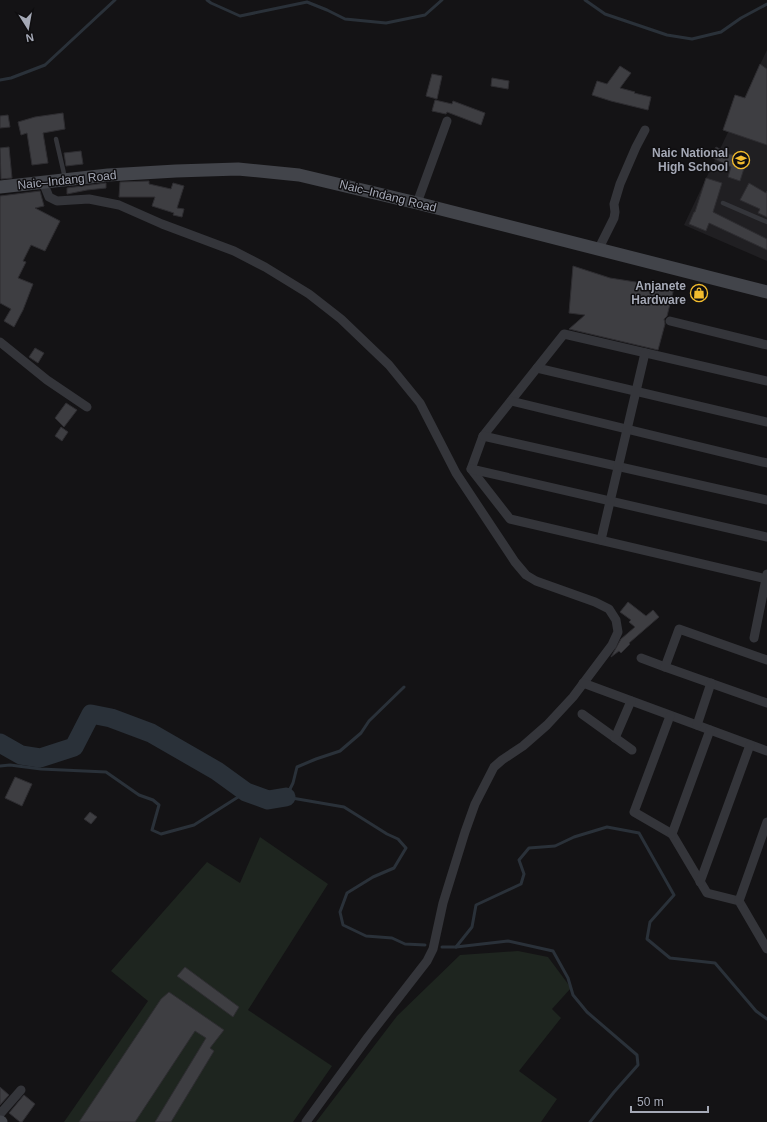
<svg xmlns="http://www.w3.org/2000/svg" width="767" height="1122" font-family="Arial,sans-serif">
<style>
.built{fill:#201f22}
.green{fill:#1e251f}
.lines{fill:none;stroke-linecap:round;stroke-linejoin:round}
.stream{stroke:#2a3139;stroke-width:3}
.river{stroke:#2a3139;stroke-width:19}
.building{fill:#3e3e42;stroke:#2e2d31}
.lane{stroke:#34353a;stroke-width:4.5}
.street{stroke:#34353a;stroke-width:9}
.secondary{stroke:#42444a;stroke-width:13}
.labels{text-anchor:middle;stroke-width:3;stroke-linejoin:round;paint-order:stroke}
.poi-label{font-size:12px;font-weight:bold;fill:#a5a9b6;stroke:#0f0e10;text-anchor:end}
.street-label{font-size:12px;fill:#a5a9b6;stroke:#0f0e10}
</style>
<rect width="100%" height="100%" fill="#141315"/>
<polygon class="built" points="767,50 767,261 684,225"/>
<g class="green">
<polygon points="260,837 328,884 248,1010 332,1066 293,1122 64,1122 148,1001 111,971 207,862 240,883"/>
<polygon points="518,951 548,957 571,988 552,1009 561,1018 519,1071 557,1099 541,1122 316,1122 397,1016 460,955"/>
</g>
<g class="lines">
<g class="stream">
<polyline points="207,0 211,3 240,16 307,2 327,10 345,19 386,23 425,15 442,0"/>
<polyline points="585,0 605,14 667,35 692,39 721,32 741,18 767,4"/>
<polyline points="0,80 11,78 45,65 115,0"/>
<polyline points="404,687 369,721 361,733 340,751 316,759 297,767 293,783 286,797 344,807 387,834 398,839 406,848 394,868 373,877 347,893 340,912 343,925 366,936 392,938 405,944 425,945"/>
<polyline points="0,766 10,765 41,769 106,772 139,795 153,800 159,805 152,830 161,834 194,825 246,792"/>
<polyline points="442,947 456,947 508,941 553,951 568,978 573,995 587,1012 637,1055 638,1065 614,1092 590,1122"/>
<polyline points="456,947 472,927 476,905 521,884 524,874 519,860 529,848 555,846 574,837 607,827 639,833 674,895 650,922 647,939 670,958 715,963 756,1011 767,1019"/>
</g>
<polyline class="river" points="0,743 21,755 40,758 74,747 91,714 111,718 151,733 217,771 246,792 268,800 286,797"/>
</g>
<g class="building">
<polygon points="760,64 767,69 767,145 723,130 735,95 745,98"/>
<polygon points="620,66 631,73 620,88 635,92 634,93 651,97 648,110 611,101 592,95 597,81 607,84"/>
<polygon points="432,74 442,76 437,99 426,96"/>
<polygon points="492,78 509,81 508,89 491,86"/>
<polygon points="435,100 452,104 453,101 485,113 481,125 447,112 446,114 432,111"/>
<polygon points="63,113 65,129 43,133 48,163 32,165 27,133 21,135 18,122 35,117"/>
<polygon points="8,115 10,127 0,128 0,116"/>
<polygon points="9,147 12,178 1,179 0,148"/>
<polygon points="716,147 729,154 747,159 740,181 728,177 731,167 711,157"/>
<polygon points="81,151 83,164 66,166 64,153"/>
<polygon points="706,178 722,183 713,212 767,239 767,250 709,223 706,231 689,224 694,212 695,212"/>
<polygon points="149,181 149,184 171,189 173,183 184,186 177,208 184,209 182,217 173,215 174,213 152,206 155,197 119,197 120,182"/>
<polygon points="106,183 106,188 87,190 67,194 67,188"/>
<polygon points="749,183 766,193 767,191 767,217 758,213 760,209 740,200"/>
<polygon points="40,191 44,206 35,208 60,221 45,251 31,245 23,261 26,262 18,278 33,284 23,310 14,327 4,321 11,309 0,303 0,196"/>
<polygon points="573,266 610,278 674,288 667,316 664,319 665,324 658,350 569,329 585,315 569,313"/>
<polygon points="35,348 44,353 38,363 29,357"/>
<polygon points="66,403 77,410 64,427 55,418"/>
<polygon points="61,427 68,432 62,441 55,436"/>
<polygon points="628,602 646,616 653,610 659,617 629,643 630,644 621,653 619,651 611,657 621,639 635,627 629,622 631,620 620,612"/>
<polygon points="15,777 32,784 22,806 5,798"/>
<polygon points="90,812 97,817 91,824 84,819"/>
<polygon points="185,967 239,1007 233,1017 177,976"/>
<polygon points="169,992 224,1030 210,1048 214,1051 171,1122 155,1122 206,1038 195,1031 135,1122 79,1122 161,999"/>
<polygon points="0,1087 9,1095 0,1105"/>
<polygon points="24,1095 35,1104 22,1122 20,1122 9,1113"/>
</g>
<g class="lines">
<g class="lane">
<polyline points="56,139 65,178"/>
<polyline points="723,203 767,222"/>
</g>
<g class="street">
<polyline points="43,182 49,197 57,201 89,199 119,205 162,224 234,251 265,267 309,294 341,319 389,365 420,403 456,473 515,562 526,575 536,581 595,602 609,609 616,620 618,632 612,645 573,697 547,725 523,746 502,760 494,767 475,804 465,832 443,903 433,949 427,961 368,1037 306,1122"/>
<polyline points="417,203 447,121"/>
<polyline points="598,250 614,218 615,212 614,204 620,184 636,147 645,130"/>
<polyline points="670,321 767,345"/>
<polyline points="0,342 47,380 87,407"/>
<polyline points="537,368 767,422"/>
<polyline points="767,381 564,334 483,436 471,469 510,519 767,579"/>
<polyline points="511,401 767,463"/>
<polyline points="483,436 767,500"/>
<polyline points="471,469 767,537"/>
<polyline points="601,540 645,353"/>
<polyline points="754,638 767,574"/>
<polyline points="641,658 665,667"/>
<polyline points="767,660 679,629 665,667 767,703"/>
<polyline points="583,683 767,751"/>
<polyline points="582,714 632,750"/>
<polyline points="670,716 634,812 672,834 707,893 739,901 767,949"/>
<polyline points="697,725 711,683"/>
<polyline points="615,738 631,701"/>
<polyline points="672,834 710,730"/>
<polyline points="700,882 750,745"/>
<polyline points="739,901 767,822"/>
<polyline points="0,1114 21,1090"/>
</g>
<g class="secondary">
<polyline points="0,187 108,175 176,171 238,169 299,175 417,203 767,292"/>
<polyline points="0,1122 1,1122"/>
</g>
</g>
<defs>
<g id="school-ring" transform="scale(0.9)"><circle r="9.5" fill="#0f0e10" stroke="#f3bc2e" stroke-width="1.5"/><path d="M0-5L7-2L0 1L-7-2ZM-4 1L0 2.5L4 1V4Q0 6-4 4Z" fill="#f3bc2e"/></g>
<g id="shop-ring" transform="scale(0.9)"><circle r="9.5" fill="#0f0e10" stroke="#f3bc2e" stroke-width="1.5"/><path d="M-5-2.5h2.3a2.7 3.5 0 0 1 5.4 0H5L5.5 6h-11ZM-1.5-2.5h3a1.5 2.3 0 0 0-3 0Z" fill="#f3bc2e"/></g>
</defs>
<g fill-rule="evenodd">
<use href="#school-ring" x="741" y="160"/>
<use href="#shop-ring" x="699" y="293"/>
</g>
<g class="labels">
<g class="poi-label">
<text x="728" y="157">Naic National<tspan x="728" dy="14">High School</tspan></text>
<text x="686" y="290">Anjanete<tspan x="686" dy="14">Hardware</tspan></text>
</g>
<g class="street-label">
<text transform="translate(67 180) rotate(-6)" y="4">Naic–Indang Road</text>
<text transform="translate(388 196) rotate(14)" y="4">Naic–Indang Road</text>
</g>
</g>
<g transform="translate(28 28) rotate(169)" stroke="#0f0e10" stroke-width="3" paint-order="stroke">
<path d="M0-3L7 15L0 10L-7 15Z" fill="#a5a9b6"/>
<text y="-6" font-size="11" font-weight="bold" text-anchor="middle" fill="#a5a9b6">N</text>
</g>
<path d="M631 1106v6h77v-6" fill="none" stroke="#a5a9b6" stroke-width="2"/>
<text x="637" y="1106" font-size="12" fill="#a5a9b6" stroke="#0f0e10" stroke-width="3" paint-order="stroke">50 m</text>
</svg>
